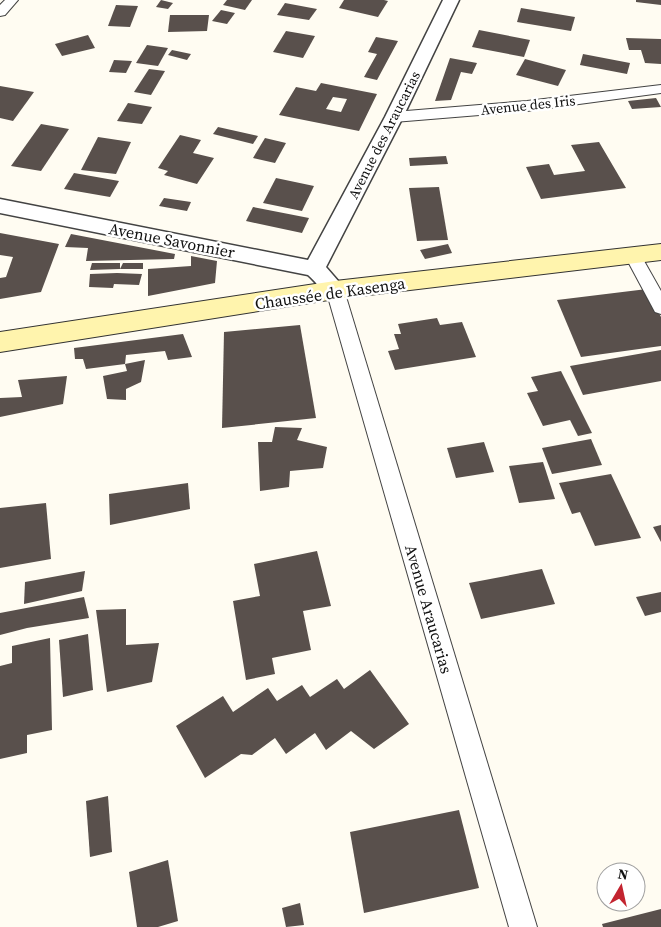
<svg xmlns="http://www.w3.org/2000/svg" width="661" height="927" font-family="'Source Serif 4',serif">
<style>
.building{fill:#59504c;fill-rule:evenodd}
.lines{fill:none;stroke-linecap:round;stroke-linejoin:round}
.minor-casing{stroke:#434343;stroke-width:2}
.tertiary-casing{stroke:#434343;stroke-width:3}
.secondary-casing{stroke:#323232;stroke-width:2}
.minor{fill:#fff;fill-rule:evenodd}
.tertiary{fill:#fff;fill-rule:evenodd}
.secondary{fill:#fff4ad;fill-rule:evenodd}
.labels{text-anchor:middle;stroke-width:5;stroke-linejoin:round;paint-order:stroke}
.far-street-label{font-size:14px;fill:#101010;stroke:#fff}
.street-label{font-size:16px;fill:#101010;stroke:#fff}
</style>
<rect width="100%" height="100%" fill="#fffcf2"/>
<g class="building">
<polygon points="161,0 173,3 168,9 156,7"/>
<polygon points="227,0 252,0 245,10 223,5"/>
<polygon points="344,0 384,0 388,1 378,17 339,8"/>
<polygon points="636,0 661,0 661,5 636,2"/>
<polygon points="285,3 317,9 309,20 277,15"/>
<polygon points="116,5 138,6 130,27 108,26"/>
<polygon points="521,8 575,17 571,31 517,22"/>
<polygon points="221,10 235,13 227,24 212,21"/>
<polygon points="170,15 209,15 207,31 168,32"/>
<polygon points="479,30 530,40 524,57 472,47"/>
<polygon points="286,31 315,36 303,58 273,52"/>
<polygon points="88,35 95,48 62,56 55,44"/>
<polygon points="376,37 398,41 377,80 364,77 377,54 368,52"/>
<polygon points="626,38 661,39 661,64 645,63 641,50 629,50"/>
<polygon points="147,45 168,48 158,66 136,63"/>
<polygon points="172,50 191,54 187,60 168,55"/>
<polygon points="583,54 630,63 627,74 580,65"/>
<polygon points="450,58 477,63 472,74 461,72 451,100 435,101"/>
<polygon points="525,59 566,70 558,86 516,75"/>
<polygon points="114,60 132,61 126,73 109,72"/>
<polygon points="149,69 165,71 151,95 134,92"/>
<path d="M321,83L377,94L359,131L279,115L296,87L316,91ZM333,97L347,99L341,112L326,109Z"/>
<polygon points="0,86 34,92 13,121 0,118"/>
<polygon points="656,98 661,107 632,109 628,101"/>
<polygon points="128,103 152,107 142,124 117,121"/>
<polygon points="41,124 69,129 41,171 11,166"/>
<polygon points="218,127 258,136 253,144 213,134"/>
<polygon points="180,135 201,140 193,153 214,158 197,184 164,175 168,171 158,168"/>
<polygon points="98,137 131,142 116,174 81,170"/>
<polygon points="265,138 286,143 275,163 253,158"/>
<polygon points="599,142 626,188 541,199 526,167 549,164 554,175 585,171 571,145"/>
<polygon points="446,156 448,164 410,166 409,158"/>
<polygon points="74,173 119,181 110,197 64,189"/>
<polygon points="276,178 314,186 302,211 263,203"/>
<polygon points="439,187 448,240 417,241 409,188"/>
<polygon points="164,198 191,202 187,211 159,206"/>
<polygon points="253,207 309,218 302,233 246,221"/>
<polygon points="0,233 59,244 41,292 0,299 0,278 6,277 13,257 0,255"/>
<polygon points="71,234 175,254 174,259 86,261 88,248 65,247"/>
<polygon points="448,244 452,253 425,259 420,250"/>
<polygon points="191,256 217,261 215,283 148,296 148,269 191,266"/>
<polygon points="92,263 120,263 120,269 90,270"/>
<polygon points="123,263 143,263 143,269 120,269"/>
<polygon points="117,273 142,274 139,285 114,284 113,288 89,287 90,274"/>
<polygon points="647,289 661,317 661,346 581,357 557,300"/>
<polygon points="437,318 440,325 462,322 476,357 395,370 388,351 399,349 394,334 401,334 398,324"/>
<polygon points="300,325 316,418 222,428 224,332"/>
<polygon points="183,334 192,357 168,360 165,351 126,355 125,364 86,369 83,359 75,359 74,348"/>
<polygon points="661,350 661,381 583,395 570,366"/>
<polygon points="145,360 141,382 126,389 126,400 107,399 103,376 127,371 125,364"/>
<polygon points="561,371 592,433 578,436 570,420 543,426 527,393 538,391 531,377"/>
<polygon points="67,376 63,404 0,417 0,398 22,397 18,380"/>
<polygon points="275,427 302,428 297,440 327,447 323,468 290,471 289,487 260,491 258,442 272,442"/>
<polygon points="591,439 602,465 552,474 542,448"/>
<polygon points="484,442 494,472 456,478 447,448"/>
<polygon points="543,462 555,499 519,503 509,466"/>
<polygon points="611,474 641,538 595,546 580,512 572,514 559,483"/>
<polygon points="188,483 190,509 110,525 109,494"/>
<polygon points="46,503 51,559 0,568 0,508"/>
<polygon points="661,525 661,542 653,527"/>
<polygon points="317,551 331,606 303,611 311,650 272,658 275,674 246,680 233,601 260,596 254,564"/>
<polygon points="542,569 555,604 481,619 469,583"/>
<polygon points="85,571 82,591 24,604 25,582"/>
<polygon points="661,592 661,612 645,616 636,597"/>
<polygon points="84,597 89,618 27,628 0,635 0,613"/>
<polygon points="126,609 126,645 159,643 152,682 107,692 96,610"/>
<polygon points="88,634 93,690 63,697 59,640"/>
<polygon points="50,638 52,730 27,735 27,753 0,759 0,666 12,663 12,646"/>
<polygon points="370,670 409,724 374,749 351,731 326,750 315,733 286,754 275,738 252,755 241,754 205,778 176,726 223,696 233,712 268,688 277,701 302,685 310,697 337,679 344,689"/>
<polygon points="108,796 112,852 90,857 86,801"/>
<polygon points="459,810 479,888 364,913 350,832"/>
<polygon points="168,860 178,921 158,927 137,927 129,872"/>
<polygon points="300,903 304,925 286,927 282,908"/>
<polygon points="661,909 661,927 603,927 602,924"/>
</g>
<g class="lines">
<g class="minor-casing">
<g id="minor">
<polygon points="5,0 18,0 5,15 0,16 0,5"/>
<polygon points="661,85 661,93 527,111 394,122 389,120 387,117 389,114 394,112 527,101"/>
<polygon points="633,250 639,252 661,291 661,314 655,312 625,256 627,252"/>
<polygon points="335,284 341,285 344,290 537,927 509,927 326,290 329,285"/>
</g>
</g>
<g class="tertiary-casing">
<path id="tertiary" d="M443,0H459L403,117L326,267L346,290L343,296C326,301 320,285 308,275L0,213V199L308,260L385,117Z"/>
</g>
<g class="secondary-casing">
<polygon id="secondary" points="661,244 661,260 335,299 0,352 0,332 335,281"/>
</g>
<use href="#minor" class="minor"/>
<use href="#tertiary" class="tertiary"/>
<use href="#secondary" class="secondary"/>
</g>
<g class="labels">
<g class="far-street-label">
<text transform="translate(528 105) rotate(-6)" y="5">Avenue des Iris</text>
<text transform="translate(384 135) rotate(-63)" y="5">Avenue des Araucarias</text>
</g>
<g class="street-label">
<text transform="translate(172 240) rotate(11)" y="6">Avenue Savonnier</text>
<text transform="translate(330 293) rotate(-8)" y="6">Chaussée de Kasenga</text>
<text transform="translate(429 609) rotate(74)" y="6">Avenue Araucarias</text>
</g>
</g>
<g transform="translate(621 887) rotate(9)"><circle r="24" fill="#ffffff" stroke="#9f9f9f"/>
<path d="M0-4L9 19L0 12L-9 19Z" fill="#c32430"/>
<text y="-8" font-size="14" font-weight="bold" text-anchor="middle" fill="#101010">N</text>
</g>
</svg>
